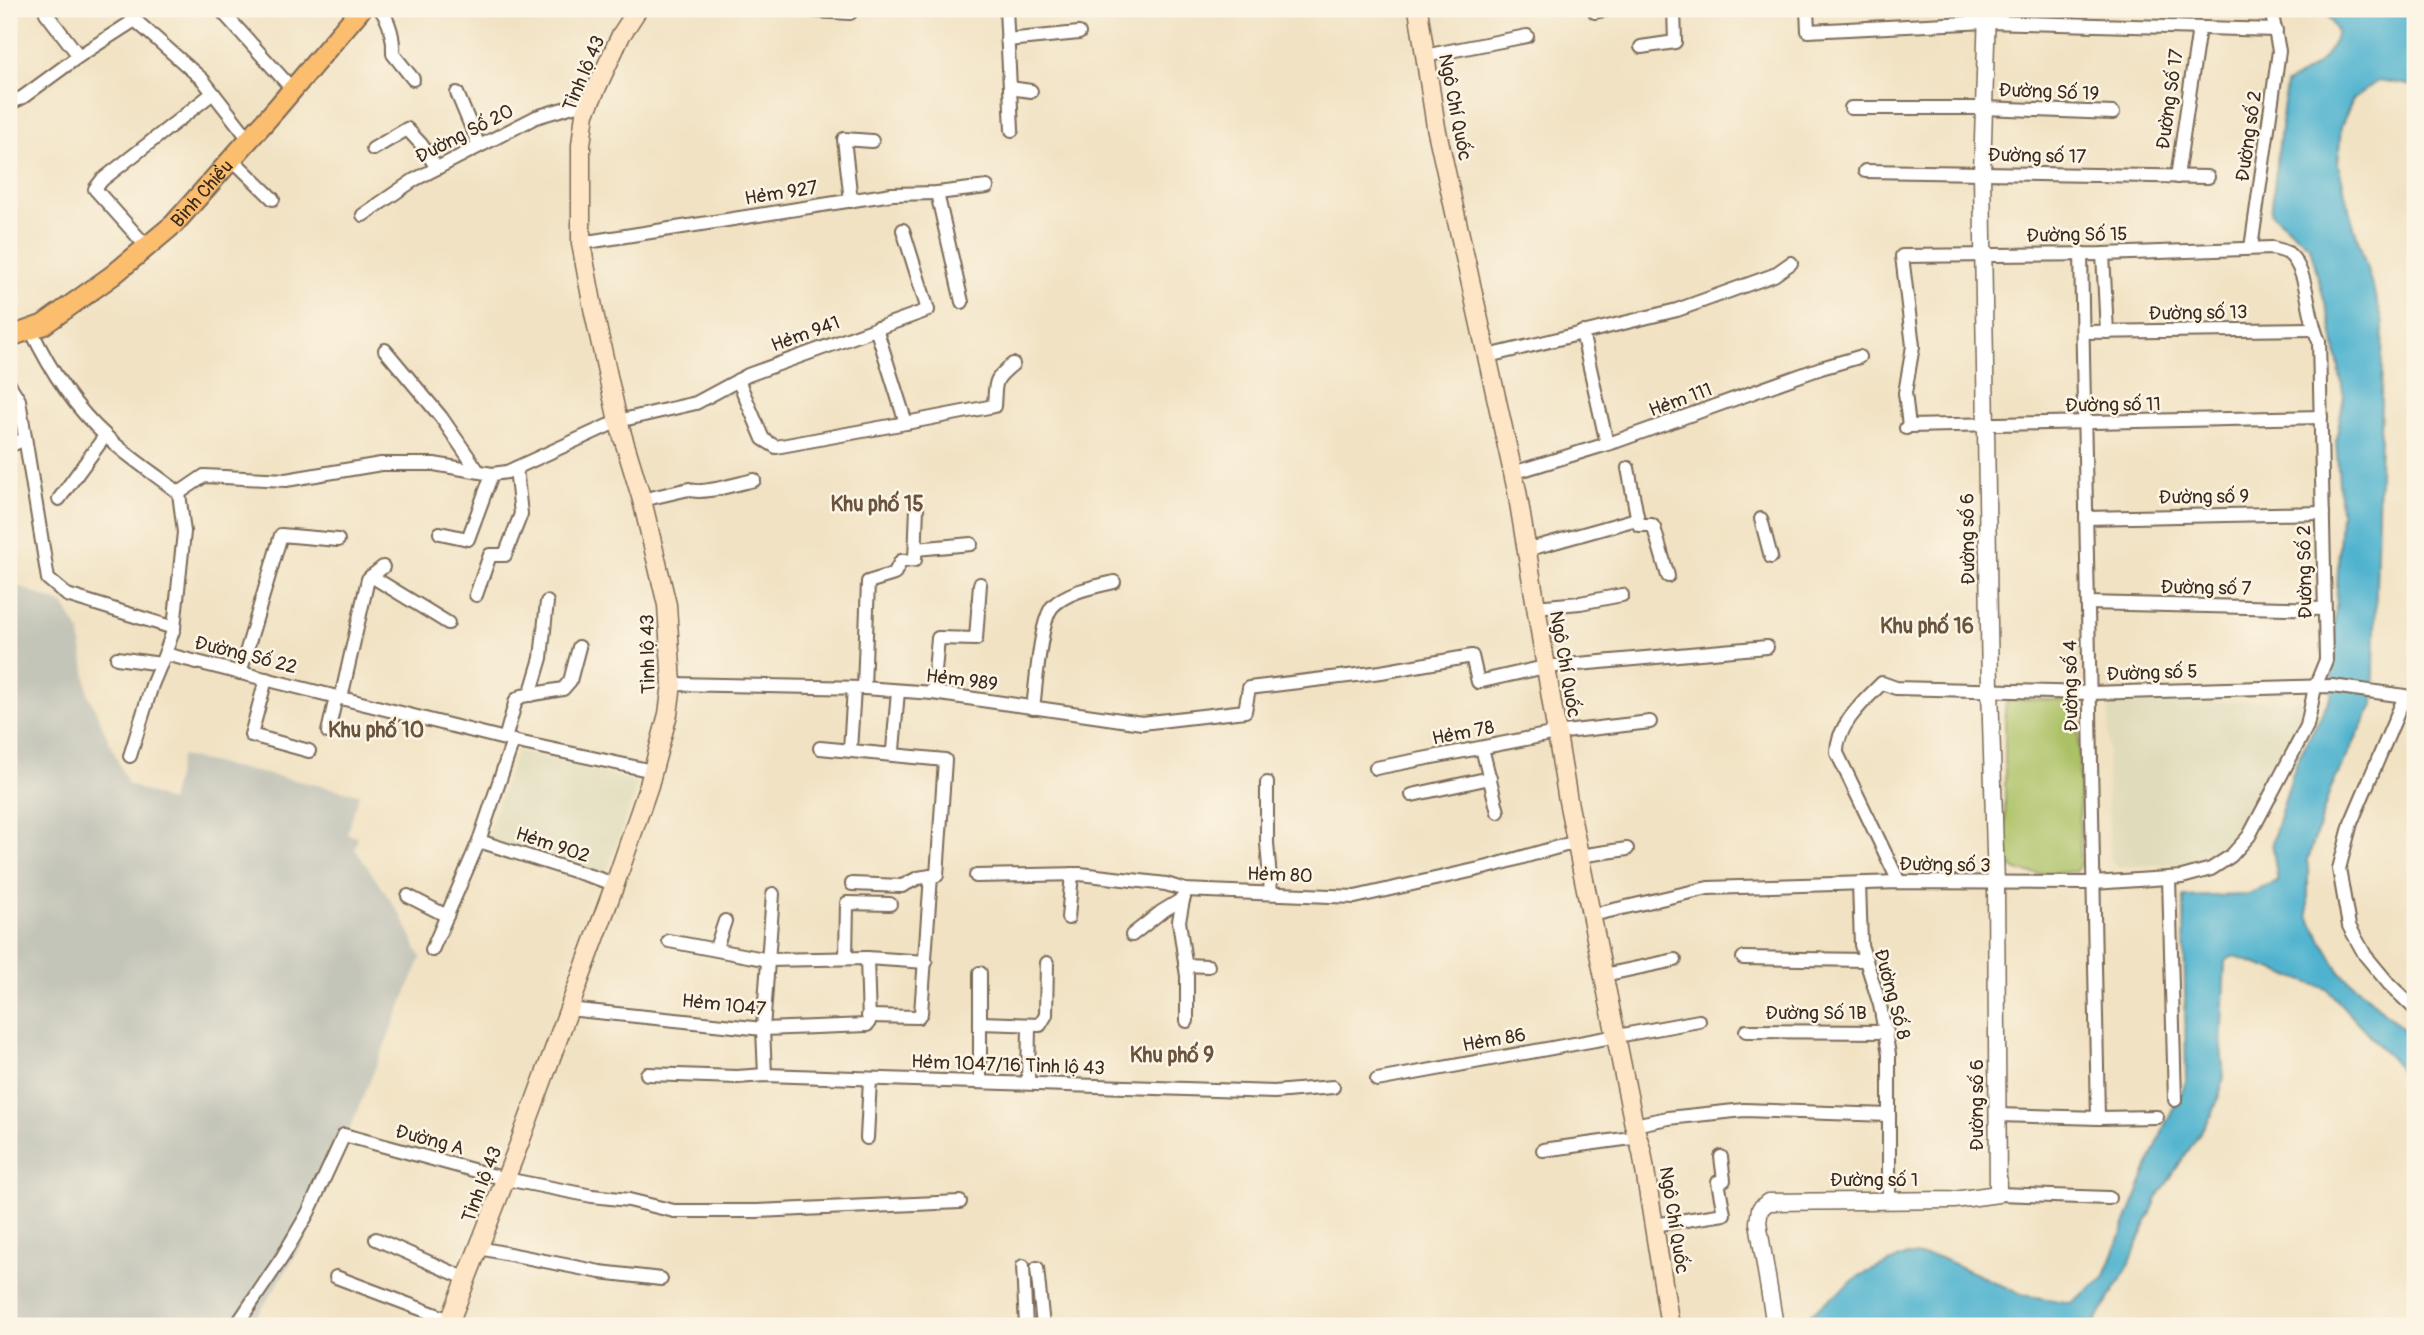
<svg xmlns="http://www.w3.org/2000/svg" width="2424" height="1335" font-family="Pangolin,sans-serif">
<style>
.built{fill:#e0dcbb}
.industrial{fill:#c4c5b9}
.green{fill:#abc165;stroke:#737642;stroke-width:2}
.water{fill:#50b3cf;stroke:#466e76;stroke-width:2}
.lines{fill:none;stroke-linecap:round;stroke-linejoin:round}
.minor-casing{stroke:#7b6a58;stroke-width:16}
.tertiary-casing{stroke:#7b6a58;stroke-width:19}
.secondary-casing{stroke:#7b6a58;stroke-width:21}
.primary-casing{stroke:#7b6a58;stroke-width:23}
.minor{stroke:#fff;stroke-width:12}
.tertiary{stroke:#fff;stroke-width:16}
.secondary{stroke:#fde5c5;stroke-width:18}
.primary{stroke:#fbbd6e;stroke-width:19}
.labels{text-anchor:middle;stroke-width:5;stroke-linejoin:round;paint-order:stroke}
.street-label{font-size:19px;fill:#3b2a1e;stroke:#fcf5e5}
.neighbourhood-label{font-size:21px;font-weight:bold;fill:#69533c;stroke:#fcf5e5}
</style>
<rect width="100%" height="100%" fill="#fcf5e5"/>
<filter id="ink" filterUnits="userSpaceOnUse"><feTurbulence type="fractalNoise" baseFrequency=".0143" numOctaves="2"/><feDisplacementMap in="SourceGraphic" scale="14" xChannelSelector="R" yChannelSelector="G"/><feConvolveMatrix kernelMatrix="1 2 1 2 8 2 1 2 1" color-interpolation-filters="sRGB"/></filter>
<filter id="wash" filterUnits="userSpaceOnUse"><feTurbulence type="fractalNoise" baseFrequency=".00686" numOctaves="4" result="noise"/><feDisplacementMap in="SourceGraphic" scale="28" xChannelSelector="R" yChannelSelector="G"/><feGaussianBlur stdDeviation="1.57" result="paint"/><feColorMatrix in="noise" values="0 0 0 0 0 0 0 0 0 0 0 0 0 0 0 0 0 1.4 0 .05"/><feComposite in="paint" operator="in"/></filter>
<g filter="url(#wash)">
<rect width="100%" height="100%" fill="#f1e2c3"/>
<g class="built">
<polygon points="2301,701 2305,708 2265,789 2256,791 2248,821 2220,855 2206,862 2117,867 2111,860 2107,787 2109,707 2113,703"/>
<polygon points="517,751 638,783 604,879 486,838"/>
</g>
<polygon class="industrial" points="9,582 64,605 80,633 88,693 128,784 170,802 181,756 359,794 347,834 358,837 355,849 402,917 421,958 300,1248 251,1326 9,1326"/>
<path class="green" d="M2014,699L2072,700L2079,703L2080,865L2076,871C2054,872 2019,881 2005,860V708L2007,701Z"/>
<path class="water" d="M2324,9H2415V86L2379,80L2353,99L2341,126L2338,164L2350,213L2383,322L2373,705L2330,790L2308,860V916L2339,971L2415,1040V1085L2327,989L2234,956L2225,961L2221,1047L2224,1078L2219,1096L2213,1113L2157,1198L2128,1267L2093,1326H1795L1859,1276L1907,1255L1938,1257L2023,1295L2071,1303L2104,1278L2164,1127L2186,1083L2184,897L2246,895L2278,882L2272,842L2296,763L2331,696L2341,513L2336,440L2344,397L2332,329L2310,247L2271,213L2286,84C2311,70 2329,61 2337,32Z"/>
</g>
<g filter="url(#ink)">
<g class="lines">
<g class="minor-casing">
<g id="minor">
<polyline points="127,9 135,20 203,80 249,139"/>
<polyline points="220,9 293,90"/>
<path d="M380,9C390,21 394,39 393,54L413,79"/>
<polyline points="811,9 815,11 850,13"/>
<polyline points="1006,9 1010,88 1031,91"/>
<polyline points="1807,9 1808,31 1986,22 2276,30"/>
<polyline points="1595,12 1608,9"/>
<polyline points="46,13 79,56"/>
<polyline points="1007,40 1079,33"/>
<polyline points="1641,47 1675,42 1674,9"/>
<polyline points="1424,56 1527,36"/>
<polyline points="1010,88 1012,130"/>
<polyline points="457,93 479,146"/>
<polyline points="9,104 23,97 79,56 135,20"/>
<polyline points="1851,108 1983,108 2113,113"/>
<polyline points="373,149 407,129 421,144 437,168"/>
<polyline points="232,159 273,199"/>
<polyline points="1865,171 2208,177"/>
<polyline points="2177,177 2199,28"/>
<polyline points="937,193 962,302"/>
<polyline points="851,201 844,139 872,141"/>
<polyline points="363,215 414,180 536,117 590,101"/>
<polyline points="581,243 892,194 937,193 987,187"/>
<polyline points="147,247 95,189 102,180 213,93"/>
<polyline points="2251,248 2279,51 2271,9"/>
<polyline points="2081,253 2098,1118"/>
<polyline points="2103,254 2107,332"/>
<path d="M31,330C49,368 74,407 106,436C128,457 155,474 179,493L184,532L174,628L165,654L513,741L653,771"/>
<polyline points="1582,332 1607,444"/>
<polyline points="2083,332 2313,329"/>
<polyline points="385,350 441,417 478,471"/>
<polyline points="1488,356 1677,310 1774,275 1791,263"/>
<polyline points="738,380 763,439 776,447 906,423 876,328"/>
<polyline points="9,384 19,400 48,579 67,595 174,628"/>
<path d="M906,423L994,406C996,382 992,381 1013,364"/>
<polyline points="1906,428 1909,426 2321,417"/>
<polyline points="9,446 25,439"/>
<polyline points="1513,473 1617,441 1821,368 1859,357"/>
<polyline points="179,493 204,476 286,480 381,464 434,464 492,474 507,472 618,421 696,403 748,375 928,310 903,230"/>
<polyline points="59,499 105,436"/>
<path d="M642,500L689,489C700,496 739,483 754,480"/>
<polyline points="1637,516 1639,525 1652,525 1654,528 1668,576"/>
<polyline points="2086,518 2323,513"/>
<polyline points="1761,519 1771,557"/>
<polyline points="440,533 468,539 492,474"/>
<polyline points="916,549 971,544"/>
<polyline points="1526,550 1633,520 1637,516 1628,468"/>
<polyline points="371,576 448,623"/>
<polyline points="476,595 490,555 505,555 521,514 516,468"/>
<polyline points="2088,603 2323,609"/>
<polyline points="1535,607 1580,603 1622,595"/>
<polyline points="117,658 161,664"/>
<polyline points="240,673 281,535 338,540"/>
<polyline points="266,679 251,735 309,751"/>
<polyline points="672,684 864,688 933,693 1142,723 1245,711 1249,688 1381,672 1472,656 1478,682 1545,667 1767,647"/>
<polyline points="864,688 868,582 894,574 901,561 915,560 917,507"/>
<polyline points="933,693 938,638 976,639 980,584"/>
<polyline points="530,695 541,658 547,602"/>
<polyline points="341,698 368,579 383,567"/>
<path d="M1033,708C1036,687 1040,619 1053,606C1068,591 1094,587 1114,582"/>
<polyline points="328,732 336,697"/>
<polyline points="505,739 516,700 522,696 563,689 570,681 579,647"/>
<polyline points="820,748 945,760 937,875 918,878 902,886 852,884"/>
<polyline points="1482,748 1498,812"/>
<polyline points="850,750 854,688"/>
<polyline points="890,753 893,750 898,691"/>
<polyline points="130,756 152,685 165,654"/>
<polyline points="1376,768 1556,733 1650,722"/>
<polyline points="1267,783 1267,843 1271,892"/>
<polyline points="1412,795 1490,778"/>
<polyline points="479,841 615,884"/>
<polyline points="1579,856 1627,849"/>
<polyline points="976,876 1080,874 1166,884 1185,890 1355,897 1488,867 1576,842"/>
<polyline points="2169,878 2175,1100"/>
<path d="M1899,882L1837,753C1836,726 1864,701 1882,683L1896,688L2090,693L2332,686L2405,696L2351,823L2339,869L2349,926L2365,955L2389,984L2415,1009"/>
<polyline points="1859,883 1861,945 1880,1005 1889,1054 1889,1200"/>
<polyline points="1185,890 1179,921 1187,976 1187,1021"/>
<polyline points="408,896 447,916"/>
<path d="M1592,915L1708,888L1899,882L2093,883L2182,877L2211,869L2231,856L2249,836L2307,726L2315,687L2326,660L2319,341C2307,317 2309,269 2288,253C2284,251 2277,249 2272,248L2103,254L1902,256L1913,346L1905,393L1909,426"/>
<polyline points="1068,918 1072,874"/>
<polyline points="1132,935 1161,912 1184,898"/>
<polyline points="716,948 725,921"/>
<polyline points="432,950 479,841 513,741"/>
<polyline points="846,957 847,903 890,904"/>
<polyline points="867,958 926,962"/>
<polyline points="1743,958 1866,960"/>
<polyline points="1185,965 1208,966"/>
<polyline points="980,973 980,1081"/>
<polyline points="1604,975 1675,960"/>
<polyline points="568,1009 763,1029 867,1025 869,1022 867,958 769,960 669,941"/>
<polyline points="868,1016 918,1017 921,1013 931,876"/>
<polyline points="980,1023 1040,1025 1046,1015 1047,963"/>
<polyline points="1746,1031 1887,1032"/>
<polyline points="647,1074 737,1077 765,1075 1274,1092 1333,1087"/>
<polyline points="765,1075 763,1029 773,894"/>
<polyline points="1377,1080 1699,1021"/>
<polyline points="1028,1083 1029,1026"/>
<polyline points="1997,1115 2098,1118 2157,1117"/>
<polyline points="1634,1125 1668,1118 1744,1110 1889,1115"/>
<polyline points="867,1138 870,1079"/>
<polyline points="1543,1150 1639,1137"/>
<polyline points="1998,1194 2109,1198"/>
<polyline points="1654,1225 1724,1214 1718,1182 1724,1180 1721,1157"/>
<polyline points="376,1239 467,1279"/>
<polyline points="479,1248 600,1272 661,1279"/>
<polyline points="1023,1266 1026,1326"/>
<polyline points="1037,1268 1043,1326"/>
<polyline points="336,1277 450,1320"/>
<polyline points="236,1326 283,1256 308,1213 344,1135 506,1179 592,1196 629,1200 674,1211 757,1211 960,1202"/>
</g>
</g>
<g class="tertiary-casing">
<polyline id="tertiary" points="1775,1326 1758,1222 1760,1209 1768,1202 1954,1200 1998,1194 1996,884 1990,688 1982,173 1987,9"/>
</g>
<g class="secondary-casing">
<g id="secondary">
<polyline points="1418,9 1436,127 1517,491 1568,801 1634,1125 1642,1152 1670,1326"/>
<polyline points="448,1326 521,1139 615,884 649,785 668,714 672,684 667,605 642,500 618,421 594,313 581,243 581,145 585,113 621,35 638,9"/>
</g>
</g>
<g class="primary-casing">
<g id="primary">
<path id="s1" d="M9,337L43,325L113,275L174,224L276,109L361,9"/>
</g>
</g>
<use href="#minor" class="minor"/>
<use href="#tertiary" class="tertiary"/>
<use href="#secondary" class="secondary"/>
<use href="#primary" class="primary"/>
</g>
</g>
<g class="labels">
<g class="street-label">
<text transform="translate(583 73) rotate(-67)" y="7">Tỉnh lộ 43</text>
<text transform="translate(2049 91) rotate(2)" y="7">Đường Số 19</text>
<text transform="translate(2169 99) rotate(-82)" y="7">Đường Số 17</text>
<text transform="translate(1456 107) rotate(79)" y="7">Ngô Chí Quốc</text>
<text transform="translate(464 133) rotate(-27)" y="7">Đường Số 20</text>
<text transform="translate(2248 136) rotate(-82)" y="7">Đường số 2</text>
<text transform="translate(2037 155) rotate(1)" y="7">Đường số 17</text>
<text dy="7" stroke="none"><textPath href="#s1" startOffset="243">Bình Chiểu</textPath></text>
<text transform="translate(781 192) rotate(-9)" y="7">Hẻm 927</text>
<text transform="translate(2077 234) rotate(-1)" y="7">Đường Số 15</text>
<text transform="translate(2198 312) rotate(-1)" y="7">Đường số 13</text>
<text transform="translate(805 333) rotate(-20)" y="7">Hẻm 941</text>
<text transform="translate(1680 399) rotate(-20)" y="7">Hẻm 111</text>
<text transform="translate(2113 404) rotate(-1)" y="7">Đường số 11</text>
<text transform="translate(2204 496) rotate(-1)" y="7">Đường số 9</text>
<text transform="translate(1967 539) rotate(-91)" y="7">Đường số 6</text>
<text transform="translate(2304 572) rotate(-91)" y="7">Đường Số 2</text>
<text transform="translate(2206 587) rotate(1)" y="7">Đường số 7</text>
<text transform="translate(246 654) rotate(14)" y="7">Đường Số 22</text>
<text transform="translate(647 654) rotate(-91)" y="7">Tỉnh lộ 43</text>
<text transform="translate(1566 664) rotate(80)" y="7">Ngô Chí Quốc</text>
<text transform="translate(2152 672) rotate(-2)" y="7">Đường số 5</text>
<text transform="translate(962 679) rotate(7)" y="7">Hẻm 989</text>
<text transform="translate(2070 686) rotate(-91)" y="7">Đường số 4</text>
<text transform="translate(1463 732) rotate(-11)" y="7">Hẻm 78</text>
<text transform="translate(553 844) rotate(18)" y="7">Hẻm 902</text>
<text transform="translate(1945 864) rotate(1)" y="7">Đường số 3</text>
<text transform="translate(1280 874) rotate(2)" y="7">Hẻm 80</text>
<text transform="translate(1893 994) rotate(75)" y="7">Đường Số 8</text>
<text transform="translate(724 1004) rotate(6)" y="7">Hẻm 1047</text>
<text x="1816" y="1019">Đường Số 1B</text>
<text transform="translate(1494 1039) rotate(-10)" y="7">Hẻm 86</text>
<text transform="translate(1008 1064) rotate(2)" y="7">Hẻm 1047/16 Tỉnh lộ 43</text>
<text transform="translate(1976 1105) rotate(-90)" y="7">Đường số 6</text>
<text transform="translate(430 1139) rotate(15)" y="7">Đường A</text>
<text x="1874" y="1186">Đường số 1</text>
<text transform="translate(481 1184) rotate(-69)" y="7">Tỉnh lộ 43</text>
<text transform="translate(1675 1220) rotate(81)" y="7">Ngô Chí Quốc</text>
</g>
<g class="neighbourhood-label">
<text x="877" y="511">Khu phố 15</text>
<text x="1927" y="633">Khu phố 16</text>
<text x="376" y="737">Khu phố 10</text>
<text x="1172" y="1062">Khu phố 9</text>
</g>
</g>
<rect width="2424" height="1335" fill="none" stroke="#fcf5e5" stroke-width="35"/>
</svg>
